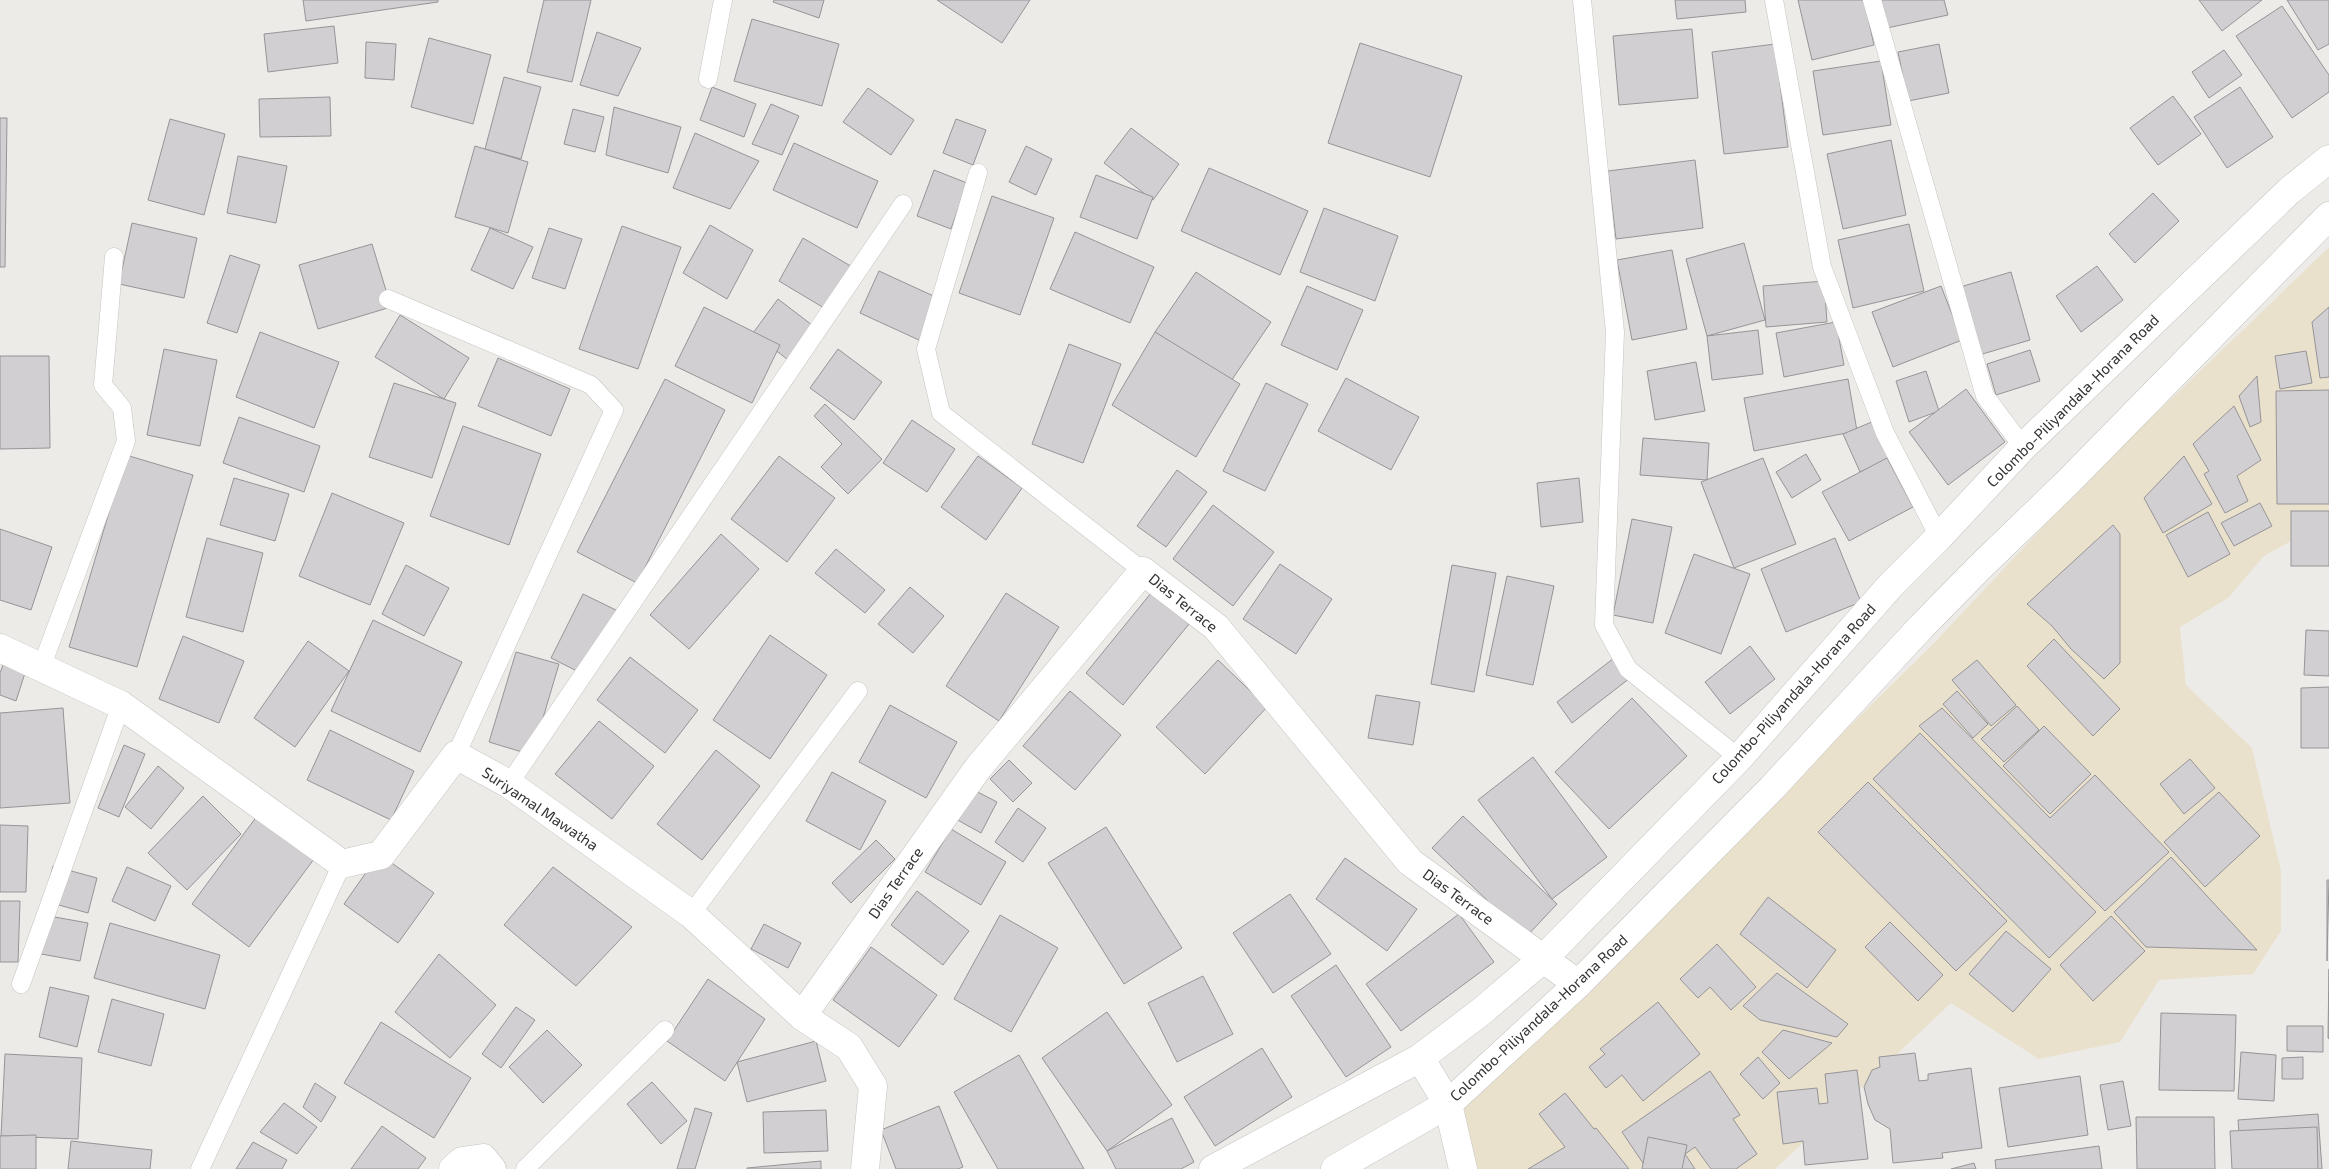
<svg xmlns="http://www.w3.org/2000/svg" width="2329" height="1169" font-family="'Exo 2',sans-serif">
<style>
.commercial{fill:#e9e1cc}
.building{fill:#d1cfd2;stroke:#969497}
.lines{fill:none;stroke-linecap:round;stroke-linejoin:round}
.lane-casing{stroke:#c5c4c0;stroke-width:19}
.street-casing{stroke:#c5c4c0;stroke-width:29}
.secondary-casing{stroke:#c5c4c0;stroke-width:29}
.primary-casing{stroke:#c5c4c0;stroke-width:29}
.lane{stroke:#fff;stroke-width:18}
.street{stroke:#fff;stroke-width:28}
.secondary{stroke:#fff;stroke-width:28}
.primary{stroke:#fff;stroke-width:28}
.labels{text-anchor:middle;stroke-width:5;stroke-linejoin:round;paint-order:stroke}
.street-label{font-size:15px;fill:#353433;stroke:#fff}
</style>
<rect width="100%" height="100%" fill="#edebe8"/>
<polygon class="commercial" points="2329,247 2329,520 2264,556 2228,598 2180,627 2186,685 2252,748 2281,871 2281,931 2253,974 2159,980 2120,1042 2039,1059 1951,1003 1775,1169 1463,1169 1451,1111 1772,803 1934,643 2089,478"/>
<g class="building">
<polygon points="303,0 438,0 438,2 306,21"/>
<polygon points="544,0 591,0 572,82 527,72"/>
<polygon points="774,0 824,0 819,18 773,2"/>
<polygon points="937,0 1030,0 1002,43"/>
<polygon points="1675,0 1745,0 1746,12 1677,19"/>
<polygon points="1798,0 1864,0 1874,45 1812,60"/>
<polygon points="1881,0 1944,0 1948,15 1887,28"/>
<polygon points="2199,0 2262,0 2222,31"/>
<polygon points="2287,0 2329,0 2329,44 2318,50"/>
<polygon points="2282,6 2329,75 2329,92 2292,118 2236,36"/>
<polygon points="752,19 839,44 822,106 734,81"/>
<polygon points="334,26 338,63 268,72 264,34"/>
<polygon points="1692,29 1698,98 1619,105 1613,36"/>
<polygon points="597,32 641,48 618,96 580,85"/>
<polygon points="429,38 491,55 473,124 411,107"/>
<polygon points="366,42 396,44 394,80 365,78"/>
<polygon points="1360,43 1462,76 1430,177 1328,143"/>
<polygon points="1775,44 1788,147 1724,154 1712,52"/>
<polygon points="1939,44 1949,93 1908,101 1898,52"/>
<polygon points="2224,50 2242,75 2209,98 2192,72"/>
<polygon points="1881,61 1891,125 1823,135 1813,71"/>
<polygon points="504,77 541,87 521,159 485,149"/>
<polygon points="712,87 756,104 744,137 700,120"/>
<polygon points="2240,87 2273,137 2227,168 2194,117"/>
<polygon points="868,88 914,120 891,155 843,122"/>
<polygon points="2173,96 2201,134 2158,165 2130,128"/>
<polygon points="330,97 331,136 260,137 259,99"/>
<polygon points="771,104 799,116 782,155 752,144"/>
<polygon points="614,107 681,127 668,173 606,155"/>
<polygon points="573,109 604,117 595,152 564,144"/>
<polygon points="0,118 7,118 5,267 0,267"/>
<polygon points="170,119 225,134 204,215 148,200"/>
<polygon points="956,119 986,130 973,165 943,153"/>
<polygon points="1131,128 1179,164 1153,200 1104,163"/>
<polygon points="695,133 759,161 730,209 673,188"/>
<polygon points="1891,140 1906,215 1843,229 1827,154"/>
<polygon points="794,143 878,181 857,228 773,190"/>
<polygon points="475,146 528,162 508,233 455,217"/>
<polygon points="1026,146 1052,159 1036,195 1009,182"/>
<polygon points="238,156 287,166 276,223 227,213"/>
<polygon points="1695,160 1703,228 1616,239 1608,171"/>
<polygon points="1209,168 1308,211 1280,275 1181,231"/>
<polygon points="934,170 967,183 951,229 917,216"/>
<polygon points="1096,175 1153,197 1137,239 1080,217"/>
<polygon points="2153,193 2179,221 2135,263 2109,234"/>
<polygon points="992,196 1054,218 1020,315 959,293"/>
<polygon points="1324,208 1398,236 1375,301 1300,272"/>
<polygon points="132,223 197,238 184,298 119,284"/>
<polygon points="1909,224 1924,291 1853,308 1838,240"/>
<polygon points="710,225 753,250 727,299 683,273"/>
<polygon points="622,226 681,247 638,369 579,349"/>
<polygon points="490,228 533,247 513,289 471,270"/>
<polygon points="549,228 582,239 565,289 532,278"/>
<polygon points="1075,232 1154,267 1130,323 1050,289"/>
<polygon points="803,238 854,268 829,311 779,281"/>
<polygon points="1744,243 1765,320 1707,336 1686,259"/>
<polygon points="372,244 391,307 318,329 299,265"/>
<polygon points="1672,250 1687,329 1632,340 1617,260"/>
<polygon points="230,255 260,265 237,333 207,323"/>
<polygon points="2097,266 2123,300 2081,332 2056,296"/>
<polygon points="879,271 940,299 921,341 860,313"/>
<polygon points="1196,272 1271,322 1229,384 1155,332"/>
<polygon points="2011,272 2030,340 1979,355 1960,287"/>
<polygon points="1824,281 1827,322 1766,327 1763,286"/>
<polygon points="1307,286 1363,310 1337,370 1281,345"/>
<polygon points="1941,286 1962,340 1893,367 1872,312"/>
<polygon points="778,299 812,325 787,359 753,333"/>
<polygon points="704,307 780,345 752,403 675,366"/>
<polygon points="2329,307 2329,377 2320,378 2312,322"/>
<polygon points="400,315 469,358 444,399 375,357"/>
<polygon points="1836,322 1844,365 1784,377 1776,333"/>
<polygon points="1758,330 1763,374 1712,380 1707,336"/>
<polygon points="260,332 339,362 314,428 236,397"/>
<polygon points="1155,332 1240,384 1196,457 1112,405"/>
<polygon points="1069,344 1121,364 1083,463 1032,444"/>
<polygon points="164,349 217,360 200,446 147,435"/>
<polygon points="838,349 882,382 854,420 810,388"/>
<polygon points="2030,350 2040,381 1996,395 1987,364"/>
<polygon points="2306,351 2312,383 2280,389 2275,356"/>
<polygon points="0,356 49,356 50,448 0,449"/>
<polygon points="498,358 570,389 551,436 478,406"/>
<polygon points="1696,362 1705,411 1655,420 1647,371"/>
<polygon points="1926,371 1939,411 1909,422 1896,381"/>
<polygon points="2257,376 2261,422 2250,427 2239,396"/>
<polygon points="1346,378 1419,417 1391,470 1318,431"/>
<polygon points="665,379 725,410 637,583 577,552"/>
<polygon points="1848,379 1857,431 1754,451 1744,398"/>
<polygon points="394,383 456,403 432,478 369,457"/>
<polygon points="1266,383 1308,404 1265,491 1223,471"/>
<polygon points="1966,389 2005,442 1948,485 1909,432"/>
<polygon points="2329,390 2329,504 2277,504 2276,391"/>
<polygon points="825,404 882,459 848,494 821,467 842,444 814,416"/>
<polygon points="2234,406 2261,460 2237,476 2248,501 2225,513 2204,474 2209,471 2193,444"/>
<polygon points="239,417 320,446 304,492 223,463"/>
<polygon points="1879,419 1895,457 1860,472 1843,434"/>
<polygon points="912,420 955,449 927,492 883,463"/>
<polygon points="463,426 541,454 509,545 430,516"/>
<polygon points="1643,438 1709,443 1707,480 1640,475"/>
<polygon points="1806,454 1821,480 1792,498 1776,472"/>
<polygon points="126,455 193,475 137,667 69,647"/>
<polygon points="779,456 835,498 787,562 731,519"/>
<polygon points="978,456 1022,488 986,540 941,507"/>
<polygon points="2184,456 2212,504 2163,533 2144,498"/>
<polygon points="1763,458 1796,544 1734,568 1701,482"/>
<polygon points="1887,458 1913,507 1849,541 1822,492"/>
<polygon points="1177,470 1207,492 1166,547 1137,526"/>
<polygon points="234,478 289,494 275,541 220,525"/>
<polygon points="1579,478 1583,522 1541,527 1537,483"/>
<polygon points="332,493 404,523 370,605 299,576"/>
<polygon points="2260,503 2272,526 2234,546 2221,523"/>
<polygon points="1213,505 1274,552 1233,606 1173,559"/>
<rect x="2291" y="511" width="38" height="55"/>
<polygon points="2208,512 2230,554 2188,577 2166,535"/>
<polygon points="1632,519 1672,527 1653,623 1613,615"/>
<polygon points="2113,525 2120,534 2120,663 2104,679 2071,649 2052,626 2027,604"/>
<polygon points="0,529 52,547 31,610 0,600"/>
<polygon points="721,534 759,569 689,649 650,615"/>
<polygon points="207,538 263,553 243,632 186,617"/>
<polygon points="1835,538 1861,602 1786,632 1761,569"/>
<polygon points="836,549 885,590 865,613 815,573"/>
<polygon points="1694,554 1750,574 1721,654 1665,633"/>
<polygon points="1280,564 1332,599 1296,654 1243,619"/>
<polygon points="406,565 449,588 424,636 382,614"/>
<polygon points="1452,565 1496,573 1474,692 1431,684"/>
<polygon points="1507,576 1554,586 1533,685 1486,675"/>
<polygon points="910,587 944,616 913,653 878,624"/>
<polygon points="1006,593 1059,627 999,721 946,686"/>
<polygon points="1151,593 1189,624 1123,705 1086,673"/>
<polygon points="583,594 622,613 591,678 551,658"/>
<polygon points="373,620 462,662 420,752 331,711"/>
<polygon points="2306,630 2329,631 2329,676 2304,675"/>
<polygon points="770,635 827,675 770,759 713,720"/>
<polygon points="183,636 244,661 219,723 159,699"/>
<polygon points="2054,639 2120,709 2093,736 2027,666"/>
<polygon points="308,641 349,671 295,747 254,718"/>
<polygon points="1750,646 1775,679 1730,714 1705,682"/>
<polygon points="516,652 559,664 532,755 489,742"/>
<polygon points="630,657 698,710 665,753 597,700"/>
<polygon points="1614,658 1630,678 1572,723 1557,702"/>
<polygon points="1218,660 1267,707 1205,774 1156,727"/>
<polygon points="1977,660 2016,705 1991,726 1952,680"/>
<polygon points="3,665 25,673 16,701 0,695 0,673"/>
<polygon points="2329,687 2329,748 2301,748 2301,688"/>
<polygon points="1070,691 1121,735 1075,790 1023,746"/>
<polygon points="1957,691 1988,724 1973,738 1943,704"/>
<polygon points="1376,695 1420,702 1413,745 1368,738"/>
<polygon points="1632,698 1687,756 1609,829 1555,772"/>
<polygon points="890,705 957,742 926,798 859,762"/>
<polygon points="2017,706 2039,730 2004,762 1981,739"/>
<polygon points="63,708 70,803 0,808 0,713"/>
<polygon points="1942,708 2050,818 2095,775 2169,852 2105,911 1919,726"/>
<polygon points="599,721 654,766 612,819 555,774"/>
<polygon points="2044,726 2091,774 2050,814 2003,766"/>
<polygon points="330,730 414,771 391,820 307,780"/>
<polygon points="1920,733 2096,912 2049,958 1873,779"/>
<polygon points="124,745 145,754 119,817 98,808"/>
<polygon points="716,750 760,786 702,860 657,824"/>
<polygon points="1533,757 1607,857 1552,899 1478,800"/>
<polygon points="2190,759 2215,788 2184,814 2160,784"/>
<polygon points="1009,760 1032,783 1013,802 990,779"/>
<polygon points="158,766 184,788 151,829 125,807"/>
<polygon points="832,772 886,801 860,850 806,821"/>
<polygon points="1868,782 2007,921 1956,971 1818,832"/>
<polygon points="970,788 997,802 981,833 954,818"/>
<polygon points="2219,792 2260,836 2205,887 2164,842"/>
<polygon points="203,796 241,834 187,890 148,853"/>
<polygon points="1018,808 1046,828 1023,862 995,842"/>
<polygon points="257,816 314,859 249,947 192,904"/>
<polygon points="1463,816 1557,904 1526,937 1432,848"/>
<polygon points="0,825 28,826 26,892 0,892"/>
<polygon points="1106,827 1182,948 1124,984 1048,863"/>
<polygon points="951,829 1006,862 981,905 925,872"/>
<polygon points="876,840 895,859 851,903 832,883"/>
<polygon points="379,854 434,893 398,943 344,904"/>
<polygon points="2171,857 2257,950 2146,947 2114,912"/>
<polygon points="1345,858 1417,909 1387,951 1316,899"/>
<polygon points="53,866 97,878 88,913 44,901"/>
<polygon points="127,867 171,886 155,921 112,901"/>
<polygon points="553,867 632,927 576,986 504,925"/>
<polygon points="2327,880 2329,880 2327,961"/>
<polygon points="917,891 969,931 943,965 891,925"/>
<polygon points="1290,894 1331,954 1273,993 1233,933"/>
<polygon points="1768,897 1836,950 1807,988 1740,934"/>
<polygon points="0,901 20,901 18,962 0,962"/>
<polygon points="38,914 88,923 80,961 30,952"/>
<polygon points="1459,914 1494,962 1401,1031 1366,984"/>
<polygon points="1000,915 1058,948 1011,1032 954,999"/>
<polygon points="2111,916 2145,951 2093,1001 2060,965"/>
<polygon points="1890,922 1943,975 1918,1001 1865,947"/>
<polygon points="110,923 220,955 205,1009 94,978"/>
<polygon points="764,924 801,943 788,968 751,949"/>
<polygon points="2006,931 2051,969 2013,1012 1969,974"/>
<polygon points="1717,944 1756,987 1731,1010 1710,987 1698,998 1680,979"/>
<polygon points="871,947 937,995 899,1047 833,1000"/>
<polygon points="439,954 496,1005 450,1058 395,1012"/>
<polygon points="1336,965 1391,1047 1346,1077 1291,996"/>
<polygon points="2329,969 2329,1039 2328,1038"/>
<polygon points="1777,973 1848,1024 1837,1037 1760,1020 1743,1006"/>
<polygon points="1203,976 1233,1034 1177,1062 1148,1003"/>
<polygon points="708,979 765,1019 725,1081 667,1041"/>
<polygon points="50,987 89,996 77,1047 39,1037"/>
<polygon points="112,999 164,1014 151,1066 98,1052"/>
<polygon points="1658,1002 1700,1054 1643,1101 1622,1075 1606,1088 1589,1067 1605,1054 1600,1049"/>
<polygon points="516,1007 535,1020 501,1068 482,1054"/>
<polygon points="1107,1012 1172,1105 1107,1151 1042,1058"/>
<polygon points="2161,1013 2236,1015 2234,1091 2159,1090"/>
<polygon points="381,1022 471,1078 434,1138 344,1083"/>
<polygon points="2287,1026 2323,1026 2323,1052 2287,1051"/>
<polygon points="547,1030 582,1065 543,1103 509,1067"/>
<polygon points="1783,1030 1832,1043 1789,1079 1762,1052"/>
<polygon points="816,1041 826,1081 747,1102 737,1062"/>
<polygon points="1262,1048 1292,1097 1215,1146 1184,1097"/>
<polygon points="2241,1052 2276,1055 2274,1101 2238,1099"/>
<polygon points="1915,1053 1919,1081 1928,1080 1928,1074 1971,1068 1982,1148 1942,1153 1943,1158 1893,1163 1890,1129 1875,1120 1868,1104 1864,1087 1872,1070 1880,1067 1879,1057"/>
<polygon points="5,1054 82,1058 78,1139 1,1136"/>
<polygon points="1019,1055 1084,1169 998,1169 954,1092"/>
<polygon points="1758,1057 1780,1083 1763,1099 1740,1074"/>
<polygon points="2303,1057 2303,1079 2282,1079 2282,1058"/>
<polygon points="1857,1070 1868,1159 1805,1165 1803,1141 1783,1144 1777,1092 1817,1088 1819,1104 1828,1103 1825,1074"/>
<polygon points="1710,1071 1740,1115 1733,1119 1757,1154 1736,1169 1711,1169 1695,1147 1685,1154 1695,1169 1647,1169 1622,1132"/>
<polygon points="2080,1076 2088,1135 2008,1147 1999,1088"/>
<polygon points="2123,1081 2131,1126 2108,1130 2100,1085"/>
<polygon points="652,1082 687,1121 661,1144 627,1104"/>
<polygon points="315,1083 336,1097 321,1122 303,1107"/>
<polygon points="1565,1093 1594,1129 1596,1128 1629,1169 1528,1169 1565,1147 1539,1114"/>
<polygon points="284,1103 317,1127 297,1154 260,1132"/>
<polygon points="939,1106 963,1167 958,1169 896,1169 881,1130"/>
<polygon points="695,1108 712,1113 695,1169 677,1169"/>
<polygon points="826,1110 828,1151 764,1153 763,1112"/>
<polygon points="2318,1114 2322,1169 2242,1169 2238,1120"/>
<polygon points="2136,1117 2214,1117 2215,1169 2137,1169"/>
<polygon points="1172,1118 1194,1162 1181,1169 1116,1169 1107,1151"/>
<polygon points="382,1126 426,1158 418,1169 351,1169"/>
<polygon points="2317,1127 2318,1169 2232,1169 2230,1131"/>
<polygon points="36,1135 36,1169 0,1169 0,1136"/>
<polygon points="1648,1137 1687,1145 1682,1169 1642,1169"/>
<polygon points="71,1141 152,1150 150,1169 68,1169"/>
<polygon points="253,1142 287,1160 282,1169 236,1169"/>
<polygon points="2099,1146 2102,1169 1996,1169 1995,1160"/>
<polygon points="821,1161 821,1169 747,1169 747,1168"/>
<polygon points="1974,1163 1976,1169 1951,1169"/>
</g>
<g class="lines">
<g class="lane-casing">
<g id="lane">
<polyline points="1582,0 1615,332 1604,625 1628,669 1739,758"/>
<polyline points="1774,0 1822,267 1885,433 1939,537"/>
<polyline points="1872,0 1985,396 2023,447"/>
<polyline points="708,79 723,0"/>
<polyline points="978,173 926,349 941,413 1143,571"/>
<polyline points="388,299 591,385 614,410 456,755"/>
<polyline points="41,668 126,441 122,408 103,385 114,257"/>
<polyline points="509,784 903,204"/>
<polyline points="691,914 858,691"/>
<polyline points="21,984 121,705"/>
<polyline points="200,1169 342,864"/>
<polyline points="525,1169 665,1030"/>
</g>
</g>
<g class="street-casing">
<g id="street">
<polyline points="0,648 121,705 342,864 381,855 456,755 509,784 691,914 802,1016 849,1047 873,1086 865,1169"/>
<polyline points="802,1016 978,768 1143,571 1216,627 1410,862 1578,984"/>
<polyline points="453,1169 462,1161 483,1158 492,1169"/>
</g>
</g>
<g class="secondary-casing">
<polyline id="secondary" points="1420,1058 1448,1104 1463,1169"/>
</g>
<g class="primary-casing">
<g id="primary">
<polyline points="1213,1169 1420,1058 1482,1011 1544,958 1739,758 1890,586 1939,537 2023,447 2289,191 2329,159"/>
<polyline points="1335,1169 1448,1104 1578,984 1772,788 1921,627 1980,567 2067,483 2329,216"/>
</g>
</g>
<use href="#lane" class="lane"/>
<use href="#street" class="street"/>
<use href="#secondary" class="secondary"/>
<use href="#primary" class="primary"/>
</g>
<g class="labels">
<g class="street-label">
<text transform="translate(2073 401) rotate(-45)" y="5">Colombo-Piliyandala-Horana Road</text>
<text transform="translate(1183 603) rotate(39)" y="5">Dias Terrace</text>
<text transform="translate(1794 694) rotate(-48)" y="5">Colombo-Piliyandala-Horana Road</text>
<text transform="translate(540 809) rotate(34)" y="5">Suriyamal Mawatha</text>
<text transform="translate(896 883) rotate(-55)" y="5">Dias Terrace</text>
<text transform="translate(1458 897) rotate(36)" y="5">Dias Terrace</text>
<text transform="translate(1539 1018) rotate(-43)" y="5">Colombo-Piliyandala-Horana Road</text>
</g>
</g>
</svg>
